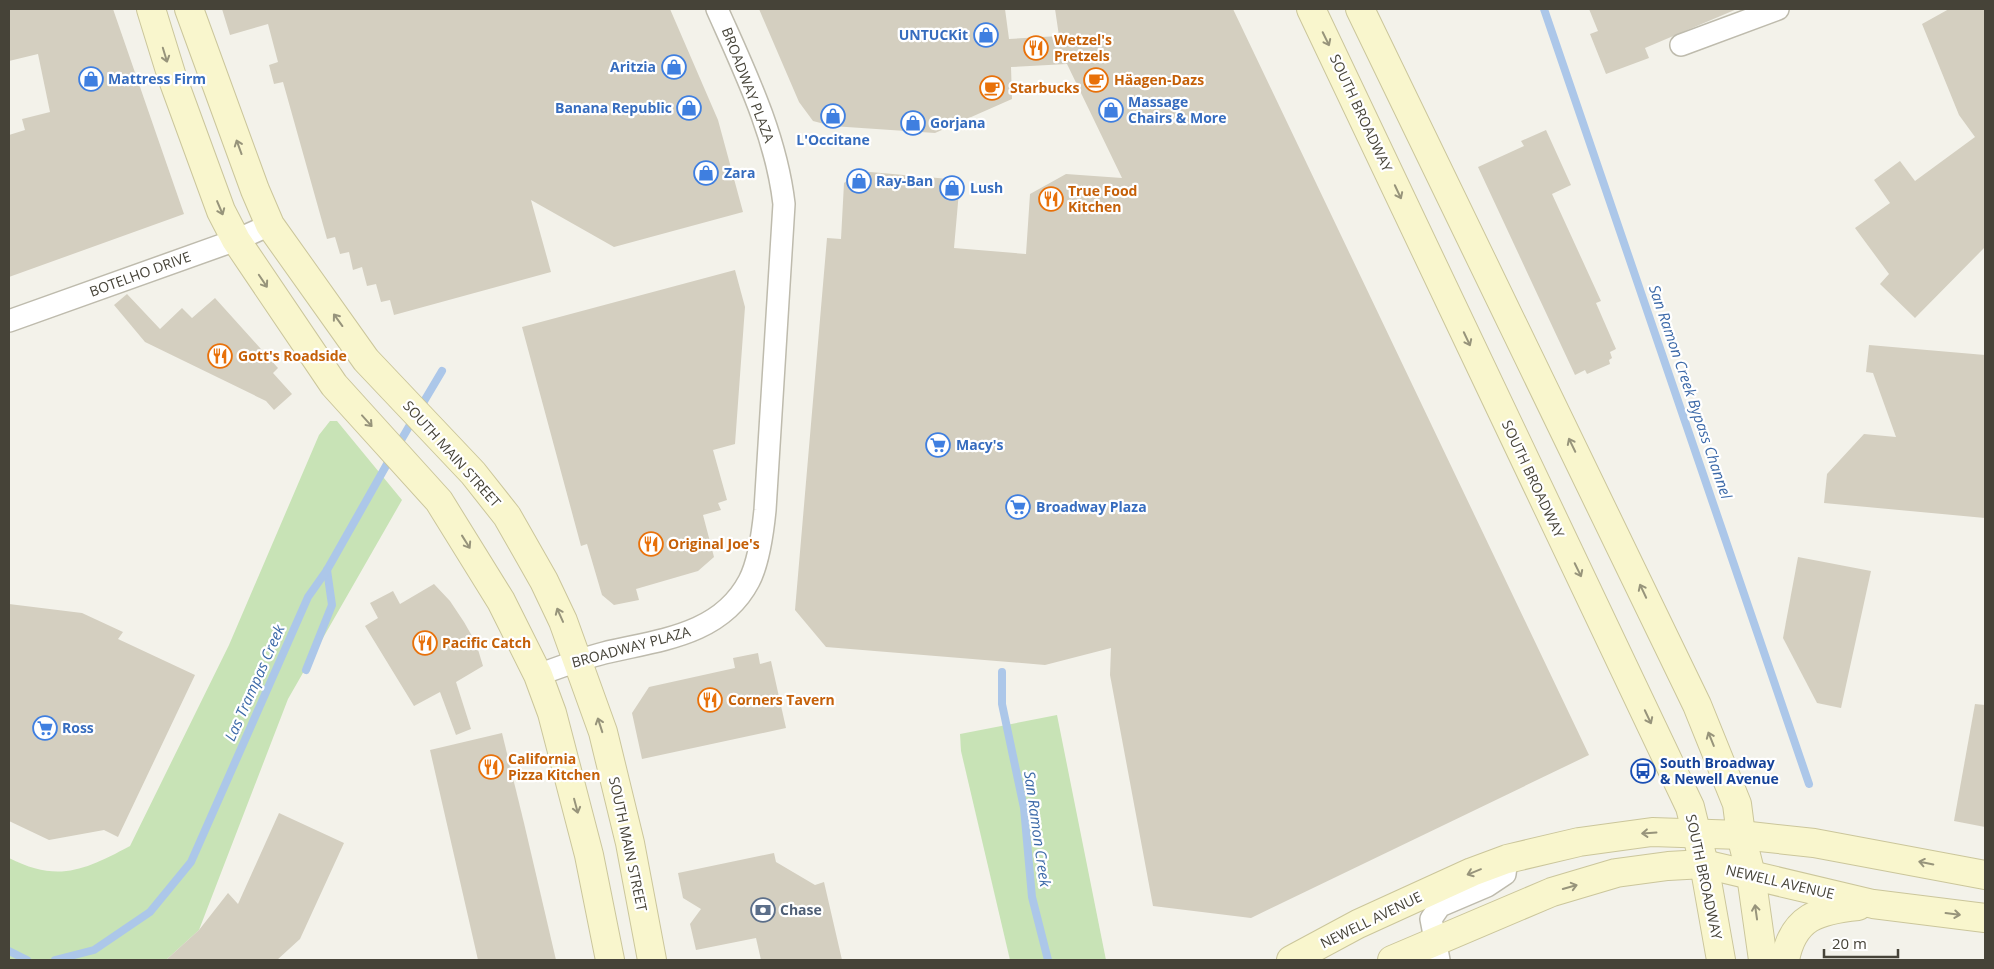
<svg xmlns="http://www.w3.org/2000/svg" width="1994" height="969" font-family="'Open Sans',sans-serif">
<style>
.green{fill:#c8e3b6}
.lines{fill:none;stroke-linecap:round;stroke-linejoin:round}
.stream{stroke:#acc7e9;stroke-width:8}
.building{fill:#d4cfc0}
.street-casing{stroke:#bebbad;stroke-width:24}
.secondary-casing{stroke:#cbc69b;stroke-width:30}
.street{stroke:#fff;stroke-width:21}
.secondary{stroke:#f9f6cd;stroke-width:28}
.oneway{stroke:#97947b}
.labels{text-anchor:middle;stroke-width:4.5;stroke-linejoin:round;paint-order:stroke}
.shop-label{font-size:14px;font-weight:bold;fill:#366cbe;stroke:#fff;text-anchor:start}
.food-label{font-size:14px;font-weight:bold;fill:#c56008;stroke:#fff;text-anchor:start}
.street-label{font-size:14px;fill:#464338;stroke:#fff}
.transit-label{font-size:14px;font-weight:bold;fill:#164399;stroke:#fff;text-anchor:start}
.service-label{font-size:14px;font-weight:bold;fill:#4e5e75;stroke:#fff;text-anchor:start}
.water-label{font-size:15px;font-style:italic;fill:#3c69a8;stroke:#fff}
</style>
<rect width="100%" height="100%" fill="#f3f2ea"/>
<g class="green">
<path d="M330,421H337L402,500L288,699L199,930L166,960H9V858C58,883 85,870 130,846L229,645L319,435Z"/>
<polygon points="1057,715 1106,960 1010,960 961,751 960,734"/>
</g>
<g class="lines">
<g class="stream">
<polyline points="1544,9 1809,784"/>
<polyline points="420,408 442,371"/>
<polyline points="397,447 414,418"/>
<polyline points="306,670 332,605 327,570"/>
<polyline points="1002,672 1002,704 1024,808 1032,897 1048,960"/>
<polyline points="9,951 27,960"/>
<polyline points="55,960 94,950 150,912 191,862 308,597 327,570 391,457"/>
</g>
</g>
<g class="building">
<polygon points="9,9 113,9 184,214 9,277 9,135 25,130 22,119 50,112 38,54 9,61"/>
<polygon points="222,9 670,9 718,120 743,212 614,247 531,200 551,272 394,315 390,300 381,302 376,284 367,286 362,267 353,270 349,252 340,254 335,237 327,239 283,82 274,84 269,65 278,62 268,24 230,35"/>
<polygon points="759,9 1005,9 1009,39 1059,36 1055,9 1233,9 1589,755 1251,918 1153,906 1110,675 1111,648 1045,665 826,647 795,610 827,238 841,239 844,183 859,171 960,180 954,248 1026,254 1030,194 1066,174 1122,178 1067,64 1011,67 1012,99 935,133 832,126 813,121 799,102"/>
<polygon points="1589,9 1737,9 1645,48 1649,58 1606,74 1590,34 1598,31"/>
<polygon points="1949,9 1985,9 1985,247 1915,318 1880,284 1889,274 1855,228 1890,203 1874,180 1900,161 1915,181 1975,137 1959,115 1922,24"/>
<polygon points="1546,130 1571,185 1552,194 1601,301 1596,303 1616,349 1610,352 1612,358 1609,360 1610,364 1587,374 1585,370 1575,375 1478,167 1524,146 1521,141"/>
<polygon points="735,270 745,307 735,444 713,450 727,500 718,503 721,510 703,515 714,557 698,571 636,589 639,600 614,605 602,595 587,544 581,546 522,327"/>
<polygon points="127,294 160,329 182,308 192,318 215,298 278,368 273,373 292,394 274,410 266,401 145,342 114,305"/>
<polygon points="1869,345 1985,355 1985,518 1824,503 1827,474 1864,434 1896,437 1873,373 1866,372"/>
<polygon points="1798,557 1871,571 1841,708 1817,703 1783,638"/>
<polygon points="434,584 450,601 464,622 476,643 483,666 456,682 471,729 456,735 440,692 414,706 365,626 378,618 370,603 393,591 400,604"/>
<polygon points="9,604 82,613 123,632 118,639 195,675 118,837 104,830 49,840 9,821"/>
<polygon points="758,653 760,664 771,661 786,728 642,759 632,713 649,687 735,668 733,658"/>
<polygon points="1975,704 1985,705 1985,827 1954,821"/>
<polygon points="502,733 524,823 556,960 478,960 430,750"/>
<polygon points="279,813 344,843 300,939 277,960 166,960 199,930 228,893 238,904"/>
<polygon points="774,853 776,862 815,885 824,882 842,960 761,960 756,938 696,950 690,924 701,909 683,898 678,873"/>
</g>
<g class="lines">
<g class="street-casing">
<g id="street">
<polyline points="1681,45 1778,9"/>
<polyline points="9,321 236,240 270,225"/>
<path d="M538,675C560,667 581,659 604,653C658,640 720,636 749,581C759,562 763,530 765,510L784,204C776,135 745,72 717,9"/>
<polyline points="1439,960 1431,919 1440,906 1487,886 1505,874 1507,859"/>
</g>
</g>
<g class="secondary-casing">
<g id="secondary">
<polyline points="151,9 172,77 221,211 236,240 334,385 439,501 501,601 538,675 552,713 589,855 610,960"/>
<polyline points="189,9 255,190 270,225 366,360 473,473 507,516 544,581 563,621 603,732 630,843 652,960"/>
<polyline points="1311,9 1690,807 1704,864 1721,960"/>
<polyline points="1360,9 1697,705 1737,804 1741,835 1751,875 1763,960"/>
<polyline points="1291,960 1358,924 1472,872 1507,859 1579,842 1652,832 1741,835 1814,843 1985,875"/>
<polyline points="1392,960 1552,892 1616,873 1668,866 1704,864 1873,904 1985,918"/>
<path d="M1785,960C1793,917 1818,910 1858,906"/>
</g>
</g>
<use href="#street" class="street"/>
<use href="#secondary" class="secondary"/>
</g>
<defs><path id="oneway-shaft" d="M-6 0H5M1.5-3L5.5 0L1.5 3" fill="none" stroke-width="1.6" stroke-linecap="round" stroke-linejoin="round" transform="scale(1.25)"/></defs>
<g class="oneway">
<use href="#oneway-shaft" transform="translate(1326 39) rotate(64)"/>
<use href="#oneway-shaft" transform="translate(165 55) rotate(73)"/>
<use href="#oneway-shaft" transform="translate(239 147) rotate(-110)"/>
<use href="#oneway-shaft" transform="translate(1398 192) rotate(65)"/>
<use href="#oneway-shaft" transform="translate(220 208) rotate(67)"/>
<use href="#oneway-shaft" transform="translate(263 281) rotate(56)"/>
<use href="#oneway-shaft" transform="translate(338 320) rotate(-126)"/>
<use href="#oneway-shaft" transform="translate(1467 339) rotate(65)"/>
<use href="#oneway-shaft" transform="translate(367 421) rotate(48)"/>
<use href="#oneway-shaft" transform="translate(1572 445) rotate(-116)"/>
<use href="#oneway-shaft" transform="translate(466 542) rotate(58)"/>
<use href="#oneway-shaft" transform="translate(1578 570) rotate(64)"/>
<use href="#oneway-shaft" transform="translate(1643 591) rotate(-115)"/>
<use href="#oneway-shaft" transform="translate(560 615) rotate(-114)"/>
<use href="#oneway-shaft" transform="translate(1648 717) rotate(65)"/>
<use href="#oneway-shaft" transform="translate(600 725) rotate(-108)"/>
<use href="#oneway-shaft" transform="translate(1711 739) rotate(-112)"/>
<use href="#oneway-shaft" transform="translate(576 806) rotate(75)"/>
<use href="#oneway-shaft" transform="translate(1649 833) rotate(176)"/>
<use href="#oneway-shaft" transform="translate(1926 863) rotate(-169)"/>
<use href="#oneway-shaft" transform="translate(1474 872) rotate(158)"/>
<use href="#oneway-shaft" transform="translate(1570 887) rotate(-16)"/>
<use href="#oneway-shaft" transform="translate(1756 912) rotate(-98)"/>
<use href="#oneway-shaft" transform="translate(1953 914) rotate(7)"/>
</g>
<defs>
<g id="shop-ring" transform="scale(1.25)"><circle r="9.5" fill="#fff" stroke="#3f7fe0" stroke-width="1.5"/><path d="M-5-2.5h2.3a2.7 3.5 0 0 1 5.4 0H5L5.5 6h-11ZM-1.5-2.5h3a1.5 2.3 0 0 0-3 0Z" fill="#3f7fe0"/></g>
<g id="restaurant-ring" transform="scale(1.25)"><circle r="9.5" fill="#fff" stroke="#e8710a" stroke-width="1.5"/><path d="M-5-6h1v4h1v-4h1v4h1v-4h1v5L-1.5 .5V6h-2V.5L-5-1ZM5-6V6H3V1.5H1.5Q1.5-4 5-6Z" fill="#e8710a"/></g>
<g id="cafe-ring" transform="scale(1.25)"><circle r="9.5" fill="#fff" stroke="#e8710a" stroke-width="1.5"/><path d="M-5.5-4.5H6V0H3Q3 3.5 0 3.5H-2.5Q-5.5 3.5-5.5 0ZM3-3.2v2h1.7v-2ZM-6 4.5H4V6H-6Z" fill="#e8710a"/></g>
<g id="supermarket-ring" transform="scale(1.25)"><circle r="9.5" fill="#fff" stroke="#3f7fe0" stroke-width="1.5"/><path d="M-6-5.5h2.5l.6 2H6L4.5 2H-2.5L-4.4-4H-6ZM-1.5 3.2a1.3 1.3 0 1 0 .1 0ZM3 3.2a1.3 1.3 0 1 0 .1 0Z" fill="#3f7fe0"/></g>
<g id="bus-ring" transform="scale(1.25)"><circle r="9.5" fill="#fff" stroke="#1a4fb4" stroke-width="1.5"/><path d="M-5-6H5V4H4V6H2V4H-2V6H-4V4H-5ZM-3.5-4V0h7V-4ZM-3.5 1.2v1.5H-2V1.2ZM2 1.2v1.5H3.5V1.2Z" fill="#1a4fb4"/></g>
<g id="bank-ring" transform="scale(1.25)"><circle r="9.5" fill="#fff" stroke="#5c6f8a" stroke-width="1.5"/><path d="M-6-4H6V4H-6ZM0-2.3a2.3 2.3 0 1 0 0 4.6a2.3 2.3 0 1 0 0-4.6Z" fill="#5c6f8a"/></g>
</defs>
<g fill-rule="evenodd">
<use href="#shop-ring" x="986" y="35"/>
<use href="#restaurant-ring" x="1036" y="48"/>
<use href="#shop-ring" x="674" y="67"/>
<use href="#shop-ring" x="91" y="79"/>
<use href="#cafe-ring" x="1096" y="80"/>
<use href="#cafe-ring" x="992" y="88"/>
<use href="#shop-ring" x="689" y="108"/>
<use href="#shop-ring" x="1111" y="110"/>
<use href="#shop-ring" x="833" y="116"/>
<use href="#shop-ring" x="913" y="123"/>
<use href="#shop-ring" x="706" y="173"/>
<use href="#shop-ring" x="859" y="181"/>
<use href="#shop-ring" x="952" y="188"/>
<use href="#restaurant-ring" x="1051" y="199"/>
<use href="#restaurant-ring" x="220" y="356"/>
<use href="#supermarket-ring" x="938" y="445"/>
<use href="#supermarket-ring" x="1018" y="507"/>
<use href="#restaurant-ring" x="651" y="544"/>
<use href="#restaurant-ring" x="425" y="643"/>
<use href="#restaurant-ring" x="710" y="700"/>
<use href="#supermarket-ring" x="45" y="728"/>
<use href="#restaurant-ring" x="491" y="767"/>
<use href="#bus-ring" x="1643" y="771"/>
<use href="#bank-ring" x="763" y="910"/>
</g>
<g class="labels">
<g class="shop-label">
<text x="968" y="40" text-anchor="end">UNTUCKit</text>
<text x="656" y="72" text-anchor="end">Aritzia</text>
<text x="108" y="84">Mattress Firm</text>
<text x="1128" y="107">Massage<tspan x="1128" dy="16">Chairs &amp; More</tspan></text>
<text x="672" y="113" text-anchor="end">Banana Republic</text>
<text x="930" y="128">Gorjana</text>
<text x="833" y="145" text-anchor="middle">L'Occitane</text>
<text x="724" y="178">Zara</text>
<text x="876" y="186">Ray-Ban</text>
<text x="970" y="193">Lush</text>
<text x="956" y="450">Macy's</text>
<text x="1036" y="512">Broadway Plaza</text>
<text x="62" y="733">Ross</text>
</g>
<g class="food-label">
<text x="1054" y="45">Wetzel's<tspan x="1054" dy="16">Pretzels</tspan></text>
<text x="1114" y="85">Häagen-Dazs</text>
<text x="1010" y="93">Starbucks</text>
<text x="1068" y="196">True Food<tspan x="1068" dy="16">Kitchen</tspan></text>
<text x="238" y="361">Gott's Roadside</text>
<text x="668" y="549">Original Joe's</text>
<text x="442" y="648">Pacific Catch</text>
<text x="728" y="705">Corners Tavern</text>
<text x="508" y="764">California<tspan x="508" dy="16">Pizza Kitchen</tspan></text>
</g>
<g class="street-label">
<text transform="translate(748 85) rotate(69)" y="5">BROADWAY PLAZA</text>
<text transform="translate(1361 113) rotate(65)" y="5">SOUTH BROADWAY</text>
<text transform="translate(140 274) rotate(-20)" y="5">BOTELHO DRIVE</text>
<text transform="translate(452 454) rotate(48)" y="5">SOUTH MAIN STREET</text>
<text transform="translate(1533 479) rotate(65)" y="5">SOUTH BROADWAY</text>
<text transform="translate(631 647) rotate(-15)" y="5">BROADWAY PLAZA</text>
<text transform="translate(628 844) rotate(78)" y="5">SOUTH MAIN STREET</text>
<text transform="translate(1704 877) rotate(78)" y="5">SOUTH BROADWAY</text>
<text transform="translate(1780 882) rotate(13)" y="5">NEWELL AVENUE</text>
<text transform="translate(1371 920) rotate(-26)" y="5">NEWELL AVENUE</text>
</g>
<g class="transit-label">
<text x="1660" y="768">South Broadway<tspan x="1660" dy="16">&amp; Newell Avenue</tspan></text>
</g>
<g class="service-label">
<text x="780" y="915">Chase</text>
</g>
<g class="water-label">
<text transform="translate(1690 392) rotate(71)" y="5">San Ramon Creek Bypass Channel</text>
<text transform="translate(255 683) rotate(-66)" y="5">Las Trampas Creek</text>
<text transform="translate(1037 829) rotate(82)" y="5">San Ramon Creek</text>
</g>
</g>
<rect width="1994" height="969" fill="none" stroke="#464338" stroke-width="20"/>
<path d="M1824 949v8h74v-8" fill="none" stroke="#464338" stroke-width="2.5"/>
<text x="1832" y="949" font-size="15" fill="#464338" stroke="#ffffff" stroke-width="4" paint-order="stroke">20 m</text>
</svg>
